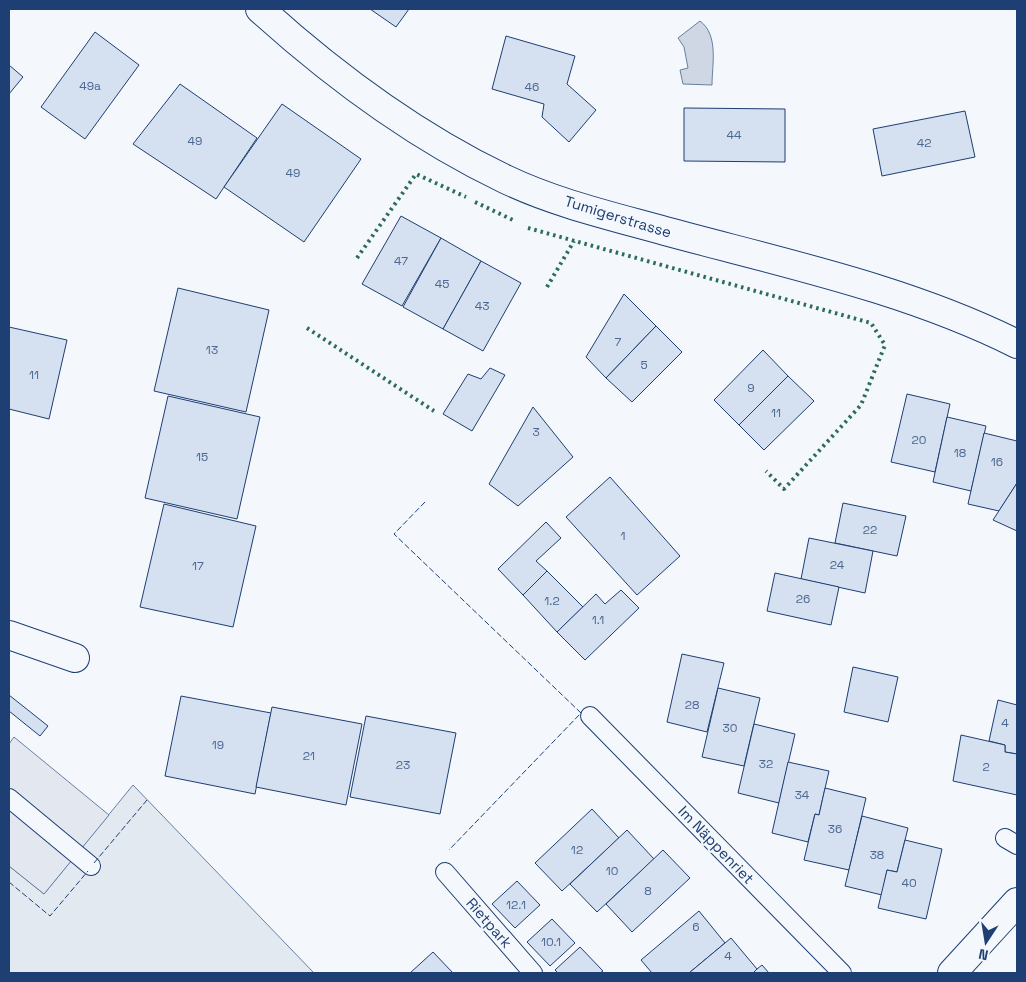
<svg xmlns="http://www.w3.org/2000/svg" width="1026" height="982" font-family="'Space Grotesk',sans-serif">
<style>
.green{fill:#e3e9f0;stroke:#687fa3}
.parking{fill:#e3e8f0;stroke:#687fa3}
.water{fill:#cfd7e4;stroke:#687fa3}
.building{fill:#d5e0f0;stroke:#1d3f73}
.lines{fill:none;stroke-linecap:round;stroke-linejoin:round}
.service-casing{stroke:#1d3f73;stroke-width:20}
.minor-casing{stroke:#1d3f73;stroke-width:30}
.service{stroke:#f4f7fb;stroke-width:18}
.minor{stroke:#f4f7fb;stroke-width:28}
.hedge{stroke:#2c6c60;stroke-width:4;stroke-dasharray:2.5 4;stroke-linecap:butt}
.fence{stroke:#1d3f73;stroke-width:1;stroke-dasharray:6 2.5;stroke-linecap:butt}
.labels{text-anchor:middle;stroke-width:4;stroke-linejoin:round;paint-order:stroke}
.number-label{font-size:12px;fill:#4b6792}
.street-label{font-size:15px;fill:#1d3f73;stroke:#f4f7fb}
</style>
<rect width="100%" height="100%" fill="#f4f7fb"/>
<polygon class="green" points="133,785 314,973 9,973 9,866 44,894"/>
<polygon class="parking" points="14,737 109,815 44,894 9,866 9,744"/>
<path class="water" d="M700,21C719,35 712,65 712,85L683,84L680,70L688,68L684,47L678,38Z"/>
<g class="building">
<polygon points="370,9 409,9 396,27"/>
<polygon points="95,32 139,65 85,139 41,107"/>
<polygon points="506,36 575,56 567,84 596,110 569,142 542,117 544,104 492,89"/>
<polygon points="9,65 23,77 9,94"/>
<polygon points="180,84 257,138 216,199 133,144"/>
<polygon points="282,104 361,159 304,242 224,187"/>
<polygon points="684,108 785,109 785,162 684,161"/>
<polygon points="965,111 975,157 882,176 873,129"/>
<polygon points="401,216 441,238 402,306 362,284"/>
<polygon points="441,238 481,261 443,329 403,307"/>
<polygon points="481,261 521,283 483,351 443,329"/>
<polygon points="178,288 269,310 246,412 154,391"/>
<polygon points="624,294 656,326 606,378 586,357"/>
<polygon points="656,326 682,352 632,402 606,378"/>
<polygon points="9,327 67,340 49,419 9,409"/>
<polygon points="763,350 788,376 739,425 714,400"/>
<polygon points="490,368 505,375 472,431 443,414 468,374 481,379"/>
<polygon points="788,376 814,401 764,450 739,425"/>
<polygon points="907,394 950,404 935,472 891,462"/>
<polygon points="168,396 260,417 237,519 145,498"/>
<polygon points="533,407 573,457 518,506 489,484"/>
<polygon points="947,417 986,426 971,491 933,482"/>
<polygon points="984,433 1017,441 1017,483 999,511 968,504"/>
<polygon points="610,477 680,556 637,595 566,517"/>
<polygon points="1017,483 1017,531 993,520"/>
<polygon points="843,503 906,516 897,556 835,543"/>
<polygon points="164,504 256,526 233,627 140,607"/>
<polygon points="546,522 561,538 536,561 547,571 523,595 498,569"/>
<polygon points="809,538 873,551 865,593 801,579"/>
<polygon points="547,571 583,607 557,632 523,595"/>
<polygon points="775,573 839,587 831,625 767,611"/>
<polygon points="621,590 639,608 585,660 557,632 596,594 605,604"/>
<polygon points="682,654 724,663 707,732 667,722"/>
<polygon points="853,667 898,677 888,722 844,712"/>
<polygon points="718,688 760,698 744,766 702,757"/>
<polygon points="9,695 48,726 40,736 9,711"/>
<polygon points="181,696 271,713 255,794 165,776"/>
<polygon points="998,700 1017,705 1017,754 1005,752 1005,745 989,741"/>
<polygon points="272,707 362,724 346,805 256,787"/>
<polygon points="366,716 456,733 440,814 350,797"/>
<polygon points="754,724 795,734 779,803 738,793"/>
<polygon points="961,735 1005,745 1005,752 1017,754 1017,795 953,781"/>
<polygon points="788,762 829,771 819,815 815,814 808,842 772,833"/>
<polygon points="825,788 866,798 849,870 804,860 815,814 819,815"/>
<polygon points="592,809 619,838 562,891 535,863"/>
<polygon points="862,816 908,828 897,872 887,870 882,895 845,886"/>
<polygon points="627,830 654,859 597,912 570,884"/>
<polygon points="905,840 942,849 926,919 878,908 887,870 897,872"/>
<polygon points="663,850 690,878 632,932 606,904"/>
<polygon points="517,881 540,905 515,928 492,904"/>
<polygon points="699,911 725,943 689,973 652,973 641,960"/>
<polygon points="552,919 575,943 550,966 527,942"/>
<polygon points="731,938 757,969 753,973 689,973"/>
<polygon points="580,947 603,971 600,973 558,973 555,970"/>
<polygon points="433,952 453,973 410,973"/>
<polygon points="762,965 769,973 753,973 757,969"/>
</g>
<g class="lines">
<g class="service-casing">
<g id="service">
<polyline points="590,716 842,973"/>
<polyline points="9,798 91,866"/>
<polyline points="1005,838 1017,845"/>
<polyline points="445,872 533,973"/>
</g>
</g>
<g class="minor-casing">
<g id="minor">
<path d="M260,9C333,75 415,136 505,179C555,203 611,216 665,231C783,263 907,289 1017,344"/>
<polyline points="9,635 75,658"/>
<polyline points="952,973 1017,902"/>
</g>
</g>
<use href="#service" class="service"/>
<use href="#minor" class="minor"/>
<g class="hedge">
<polyline points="475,202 515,221"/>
<polyline points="528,228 871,323 885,345 861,405 784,489 766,471"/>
<polyline points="357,258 416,174 466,197"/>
<polyline points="547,287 574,241"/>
<polyline points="307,328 434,411"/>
</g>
<g class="fence">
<polyline points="425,502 394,534 581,713 449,850"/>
<polyline points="94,863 147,800"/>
<polyline points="9,882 50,916 88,871"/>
</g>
</g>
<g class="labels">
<g class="number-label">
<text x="90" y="90">49a</text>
<text x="532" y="91">46</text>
<text x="734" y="139">44</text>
<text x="195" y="145">49</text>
<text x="924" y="147">42</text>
<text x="293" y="177">49</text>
<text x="401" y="265">47</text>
<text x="442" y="288">45</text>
<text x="482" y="310">43</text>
<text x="618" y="346">7</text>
<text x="212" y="354">13</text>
<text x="644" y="369">5</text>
<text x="34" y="379">11</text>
<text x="751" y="392">9</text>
<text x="776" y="417">11</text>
<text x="536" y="436">3</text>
<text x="919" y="444">20</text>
<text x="960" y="457">18</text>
<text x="202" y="461">15</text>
<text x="997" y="466">16</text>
<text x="870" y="534">22</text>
<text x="623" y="540">1</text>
<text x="837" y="569">24</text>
<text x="198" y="570">17</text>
<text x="803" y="603">26</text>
<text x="552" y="605">1.2</text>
<text x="598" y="624">1.1</text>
<text x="692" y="709">28</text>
<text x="1005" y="727">4</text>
<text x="730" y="732">30</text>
<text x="218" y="749">19</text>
<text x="309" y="760">21</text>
<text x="766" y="768">32</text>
<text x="403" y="769">23</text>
<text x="986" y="771">2</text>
<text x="802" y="799">34</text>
<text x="835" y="833">36</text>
<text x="577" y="854">12</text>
<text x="877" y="859">38</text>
<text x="612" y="875">10</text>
<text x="909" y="887">40</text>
<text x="648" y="895">8</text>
<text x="516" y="909">12.1</text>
<text x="696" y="931">6</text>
<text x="551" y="946">10.1</text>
<text x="728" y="960">4</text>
</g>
<g class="street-label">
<text transform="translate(618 217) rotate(17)" y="5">Tumigerstrasse</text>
<text transform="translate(716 845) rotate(46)" y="5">Im Näppenriet</text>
<text transform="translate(489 923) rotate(49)" y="5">Rietpark</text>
</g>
</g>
<rect width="1026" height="982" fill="none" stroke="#1d3f73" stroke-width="20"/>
<g transform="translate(986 942) rotate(192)" stroke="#f4f7fb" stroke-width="4" paint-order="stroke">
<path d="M0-4L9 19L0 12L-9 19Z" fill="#1d3f73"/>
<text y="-8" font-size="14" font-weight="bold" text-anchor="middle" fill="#1d3f73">N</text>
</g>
</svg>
